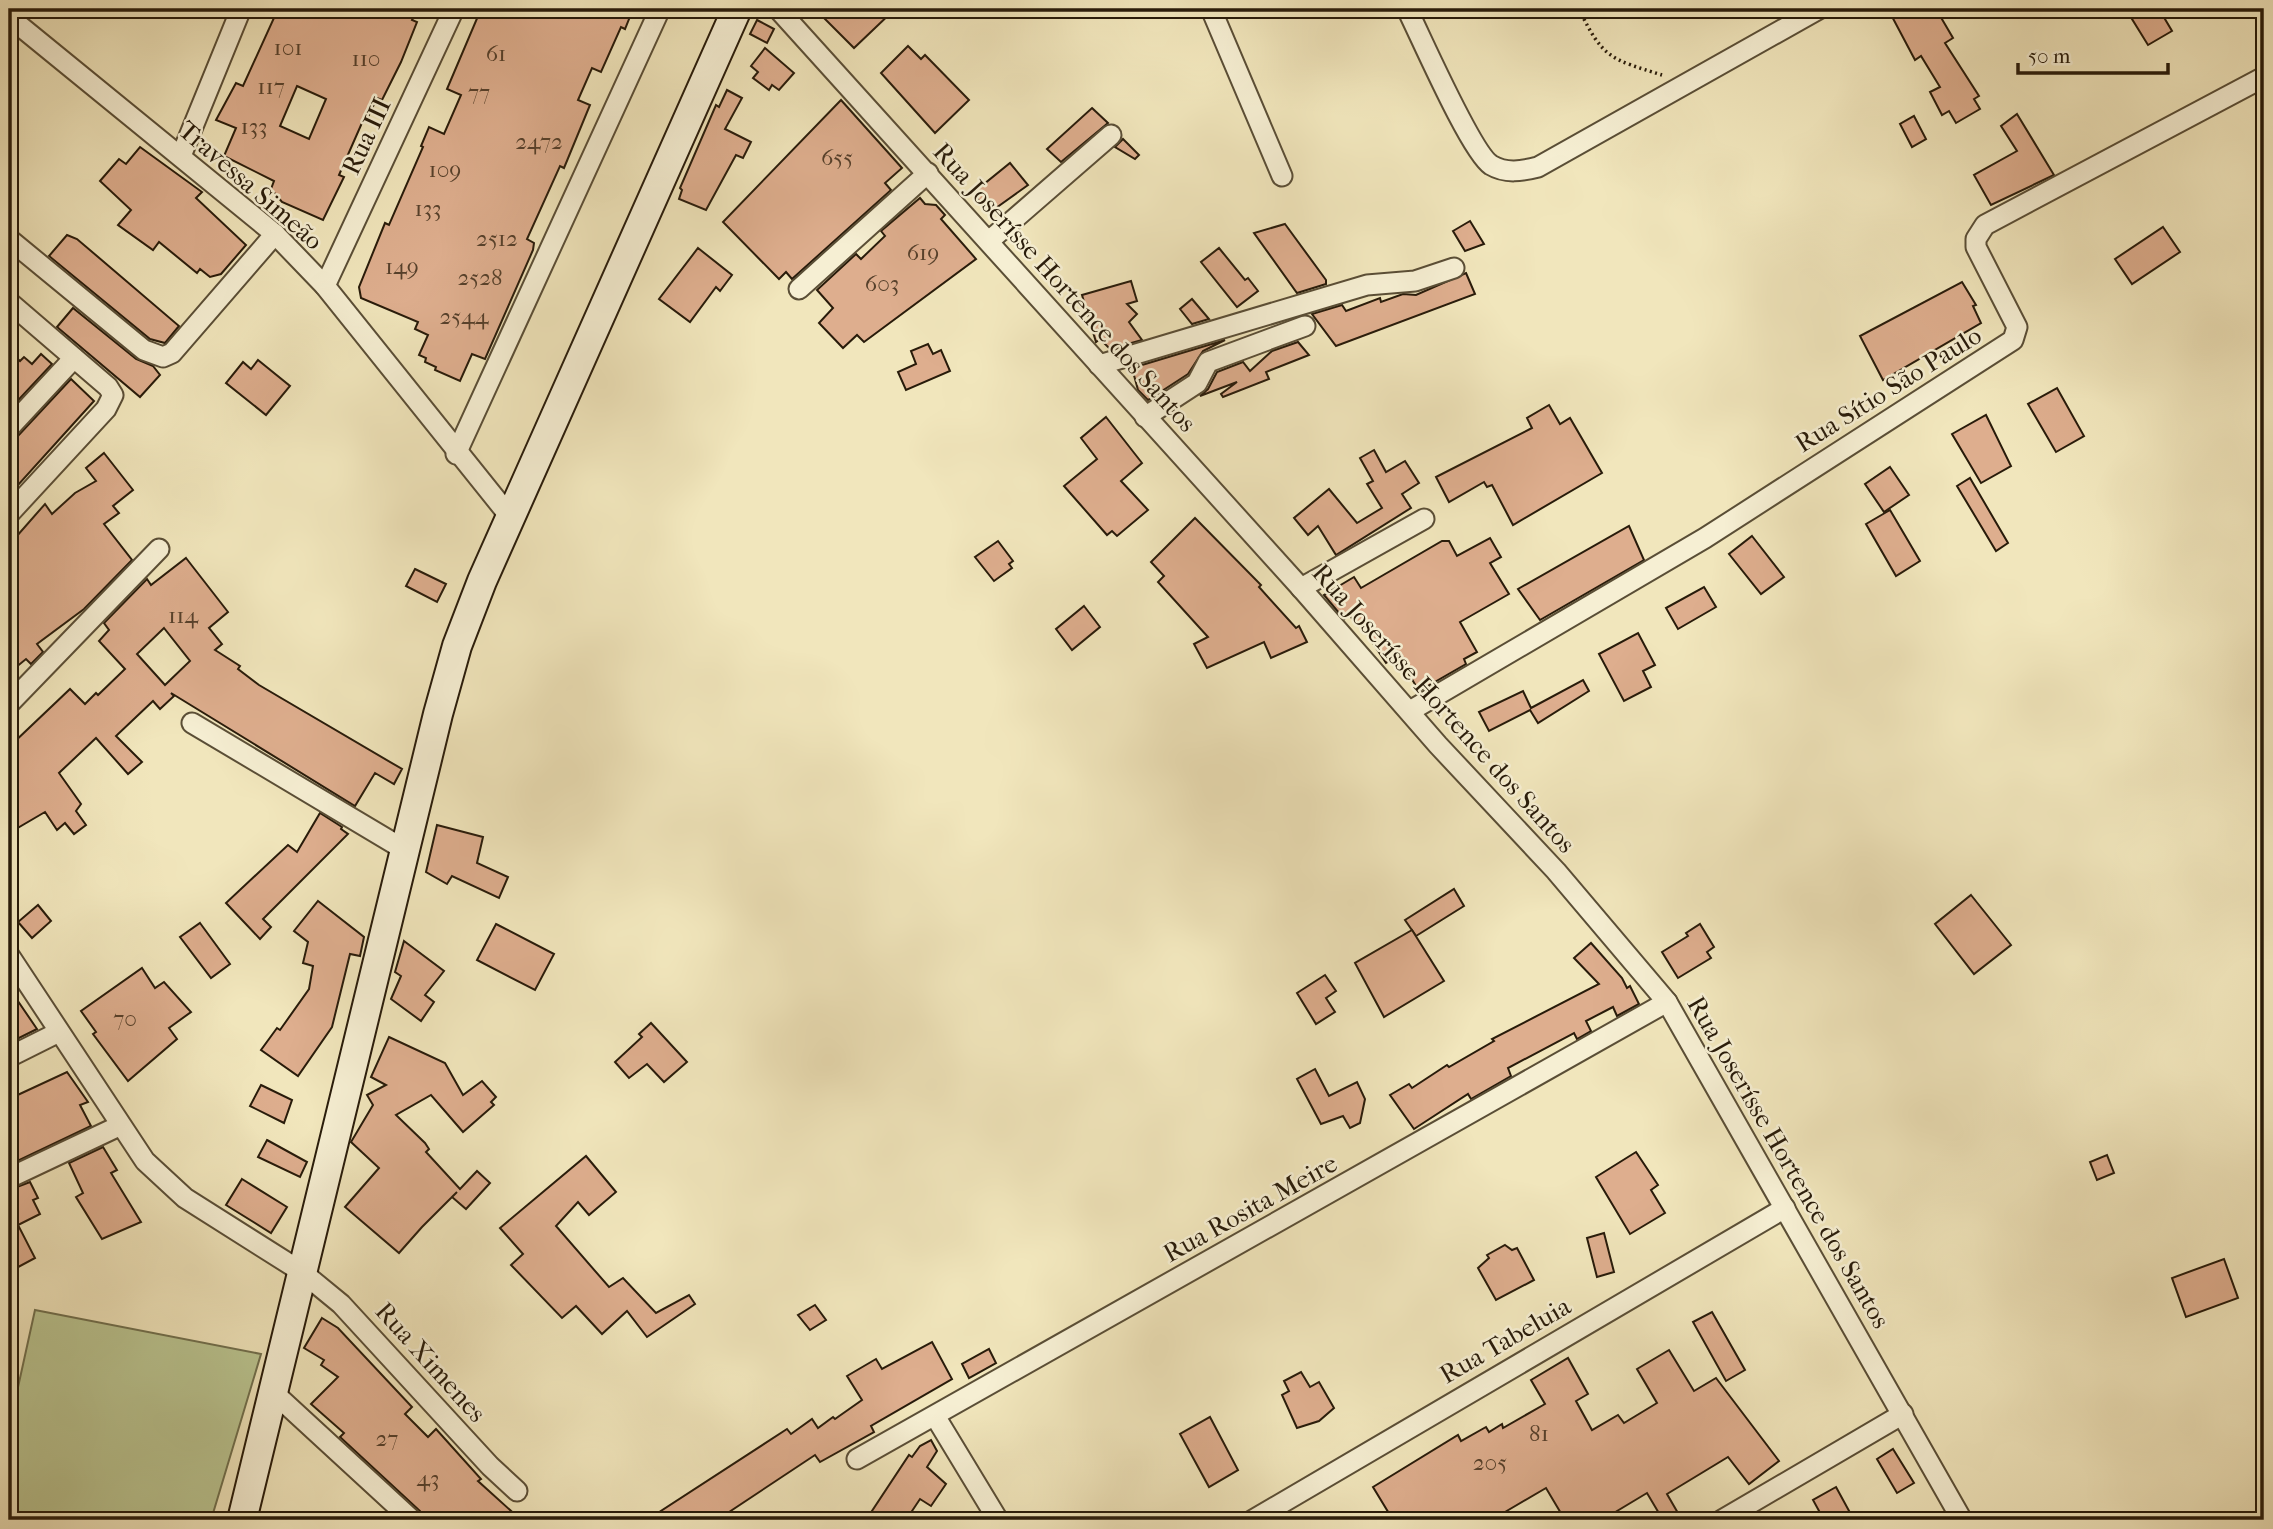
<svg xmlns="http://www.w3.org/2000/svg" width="2273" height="1529" font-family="'IM FELL French Canon',serif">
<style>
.grass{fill:#bac591;stroke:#71704e;stroke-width:2}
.building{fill:#deae8e;stroke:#281b0a;stroke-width:2;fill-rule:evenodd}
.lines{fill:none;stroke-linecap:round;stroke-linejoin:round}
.minor-casing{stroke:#5a4e36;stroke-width:23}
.secondary-casing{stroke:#281b0a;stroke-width:32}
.path{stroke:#281b0a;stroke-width:3.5;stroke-dasharray:2 3.5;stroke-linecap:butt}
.minor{stroke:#f6efd3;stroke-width:19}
.secondary{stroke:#f6efd3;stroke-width:28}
.labels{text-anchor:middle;stroke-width:5;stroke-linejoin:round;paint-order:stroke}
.number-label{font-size:23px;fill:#56402b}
.street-label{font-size:26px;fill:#281b0a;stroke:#f6efd3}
</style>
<rect width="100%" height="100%" fill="#f1e6bc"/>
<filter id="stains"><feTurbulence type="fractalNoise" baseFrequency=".00286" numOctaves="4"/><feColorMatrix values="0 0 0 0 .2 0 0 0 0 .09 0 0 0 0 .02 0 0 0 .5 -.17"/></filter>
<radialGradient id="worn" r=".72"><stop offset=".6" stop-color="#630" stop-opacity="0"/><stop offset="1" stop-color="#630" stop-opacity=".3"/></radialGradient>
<polygon class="grass" points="35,1310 261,1354 211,1520 9,1520 9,1428"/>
<g class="building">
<path d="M278,9H417L412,20L417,22L401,62L382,100L377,98L368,117L365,116L339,175L344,177L323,220L282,202L271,189L274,181L224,156L236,128L216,120L236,83L243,86ZM297,86L326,99L309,139L280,126Z"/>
<polygon points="481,9 633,9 625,29 621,27 601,72 592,68 578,100 590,105 564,168 560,166 527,239 534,243 533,250 485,359 472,354 460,381 435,370 436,367 425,362 426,358 419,355 428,335 415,329 418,322 361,298 359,287 385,223 389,225 423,147 421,146 429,127 444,134 461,95 447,89"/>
<polygon points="815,9 895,9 854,48"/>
<polygon points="1888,9 1936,9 1953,38 1945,43 1979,96 1974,99 1980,109 1956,123 1949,111 1942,115 1930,92 1940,87 1921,56 1915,60"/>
<polygon points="2150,9 2159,9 2172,31 2148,45 2132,19"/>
<polygon points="757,20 774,29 767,43 750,34"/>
<polygon points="908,46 921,59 925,55 969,100 935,133 881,73"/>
<polygon points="765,48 794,73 779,90 772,85 769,90 753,78 758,72 751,66"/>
<polygon points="727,90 742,98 725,129 751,142 743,158 736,155 706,210 679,199 682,190 680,188 716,105 719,107"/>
<polygon points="841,100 902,168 885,183 891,190 792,279 786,272 779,279 723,222"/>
<polygon points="1092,108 1108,123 1061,162 1047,149"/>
<polygon points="2017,114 2054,175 1991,205 1974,175 2017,151 2001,126"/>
<polygon points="1914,116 1926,139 1912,147 1900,124"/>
<polygon points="1123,139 1139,155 1135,159 1115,147"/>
<polygon points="140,147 202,192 196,198 246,245 221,274 210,277 200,269 197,273 159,242 153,250 118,225 131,210 100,181 119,159 126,164"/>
<polygon points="1010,163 1028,185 989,213 973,193"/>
<polygon points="920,198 925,204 936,205 945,215 941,219 976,259 864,342 857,335 843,348 819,323 833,308 817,290 856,254 861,259 885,236 881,231"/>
<polygon points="1470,221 1484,244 1465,251 1453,231"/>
<polygon points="1285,224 1326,280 1326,284 1297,293 1254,233"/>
<polygon points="2163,227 2180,252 2132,284 2115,259"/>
<polygon points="67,235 77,239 179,326 165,343 150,339 49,256"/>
<polygon points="698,248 732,275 720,291 716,287 690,322 659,299"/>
<polygon points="1219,248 1245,280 1248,278 1258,291 1237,307 1201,262"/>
<polygon points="1466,273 1475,294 1336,346 1312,314 1342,305 1346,311 1380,298 1381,302 1403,294 1416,295"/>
<polygon points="1131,281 1137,301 1127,304 1137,314 1129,322 1142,340 1110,349 1100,339 1096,342 1082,295"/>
<polygon points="1962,282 1976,305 1973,306 1981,323 1883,380 1860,336"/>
<polygon points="1192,299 1209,319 1192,324 1180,309"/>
<polygon points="73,308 136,359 153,366 160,375 140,397 57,327"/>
<polygon points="1225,340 1203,351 1188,374 1148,400 1138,390 1132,368"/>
<polygon points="1298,342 1309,355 1266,372 1269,379 1223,397 1221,394 1237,382 1200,396 1208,389 1217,372 1243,362 1250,371 1272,351"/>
<polygon points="928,344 933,354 941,350 950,371 906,390 898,372 916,364 911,351"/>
<polygon points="9,351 20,361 24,357 32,364 41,354 52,364 9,410"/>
<polygon points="258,360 290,386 266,415 226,383 243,362 251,369"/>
<polygon points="71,379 94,401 9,495 9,440 18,436"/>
<polygon points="2057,388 2084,436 2056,452 2028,404"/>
<polygon points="1549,405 1560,424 1570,418 1602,473 1513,525 1492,485 1487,487 1484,482 1449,502 1436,477 1532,428 1527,418"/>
<polygon points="1986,415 2011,466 1981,483 1952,434"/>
<polygon points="1106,417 1142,463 1121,481 1148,510 1117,536 1112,531 1107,535 1064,486 1097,459 1081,438"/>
<polygon points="1374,450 1386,472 1405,461 1419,483 1402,494 1411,508 1336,555 1318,526 1308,535 1294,518 1329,489 1357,523 1382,508 1367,484 1373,481 1360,458"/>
<polygon points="104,453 133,490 113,506 119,513 104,524 132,560 84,609 37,644 43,652 31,664 26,659 9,673 9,545 45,504 52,514 75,493 96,481 86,468"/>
<polygon points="1890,467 1909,495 1884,512 1865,484"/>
<polygon points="1970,478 2008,543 1996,551 1957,486"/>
<polygon points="1890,510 1920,561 1896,576 1866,524"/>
<polygon points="1195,518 1261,585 1259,587 1296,628 1299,626 1307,642 1271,658 1264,642 1207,668 1194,644 1208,637 1158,582 1164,576 1151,562"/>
<polygon points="1629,526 1644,560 1540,620 1518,589"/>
<polygon points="1752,536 1784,577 1761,594 1729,554"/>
<polygon points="1490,538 1501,557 1490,563 1509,594 1460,622 1477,652 1464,659 1466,664 1419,691 1398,656 1386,663 1367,634 1349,615 1344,619 1324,595 1354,577 1361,588 1442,541 1449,541 1457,556"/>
<polygon points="998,541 1013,561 1009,564 1012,568 994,581 975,557"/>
<path d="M186,558L228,612L209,628L222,644L215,650L240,666L238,669L259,685L402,769L394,784L375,773L355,806L171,693L174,696L160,709L153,701L116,736L142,762L128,774L96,738L59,773L81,804L76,811L86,825L74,834L65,823L57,830L45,812L9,833V747L70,689L85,704L96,693L98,695L125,669L99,641L109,630L104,623L147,579L151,585ZM164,628L190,661L165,685L137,654Z"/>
<polygon points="415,569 446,584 437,602 406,586"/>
<polygon points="1704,587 1716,607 1678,629 1666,608"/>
<polygon points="1084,606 1100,627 1072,650 1056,629"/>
<polygon points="1638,633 1655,665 1643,671 1651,687 1624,701 1599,654"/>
<polygon points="1583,680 1589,691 1538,723 1530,710 1489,731 1479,712 1523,691 1531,708"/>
<polygon points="320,813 342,827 341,829 348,834 263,919 271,927 260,939 226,903 288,845 297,852"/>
<polygon points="437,825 483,837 477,863 508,877 499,898 452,876 447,884 426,872"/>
<polygon points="1454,889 1464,906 1416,936 1405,920"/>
<polygon points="1971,895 2011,945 1974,974 1935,924"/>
<polygon points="318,901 364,937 360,956 350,954 332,1027 298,1076 261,1050 277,1028 280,1030 309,989 313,966 303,963 308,942 294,931"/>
<polygon points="38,905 51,921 32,938 18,922"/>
<polygon points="200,923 230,964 211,978 180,937"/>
<polygon points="496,924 554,954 535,990 477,960"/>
<polygon points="1700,924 1714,947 1707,952 1711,958 1678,978 1662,952 1688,936 1686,933"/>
<polygon points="1412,930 1444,981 1384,1017 1355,963"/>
<polygon points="404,941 444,971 425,995 434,1002 421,1021 391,999 401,976 395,972"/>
<polygon points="1591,943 1622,978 1627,988 1630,986 1639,1004 1617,1016 1613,1007 1586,1021 1591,1031 1577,1039 1574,1033 1508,1068 1511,1076 1471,1099 1468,1094 1414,1129 1390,1095 1409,1084 1412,1088 1447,1065 1449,1067 1494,1041 1492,1039 1599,984 1574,958"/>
<polygon points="142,968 155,988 164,982 191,1012 169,1028 177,1039 128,1081 93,1034 96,1032 81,1011"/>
<polygon points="1325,975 1336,991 1326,998 1335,1012 1316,1024 1297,993"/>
<polygon points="9,988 37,1029 9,1043"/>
<polygon points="651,1023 687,1062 664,1082 647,1064 629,1078 615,1062 642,1037 639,1034"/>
<polygon points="389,1037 445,1063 463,1095 482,1081 496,1097 491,1102 494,1105 463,1132 431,1095 396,1115 425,1143 429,1149 426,1152 460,1189 477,1171 490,1183 466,1209 452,1197 457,1192 422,1227 399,1253 345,1207 379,1168 351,1142 373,1105 367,1095 386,1085 371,1077"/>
<polygon points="1315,1069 1329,1096 1357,1082 1365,1099 1360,1123 1350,1128 1343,1116 1321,1124 1297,1079"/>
<polygon points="67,1072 88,1102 80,1105 91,1126 9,1165 9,1099"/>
<polygon points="261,1085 292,1100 284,1123 250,1106"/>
<polygon points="267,1140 307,1162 300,1177 258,1157"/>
<polygon points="103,1147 117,1170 111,1173 141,1222 102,1239 76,1197 83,1193 69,1163"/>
<polygon points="1636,1152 1658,1185 1651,1190 1665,1213 1630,1234 1596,1177"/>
<polygon points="2107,1155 2114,1173 2097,1180 2090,1162"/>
<polygon points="586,1156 616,1192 589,1215 578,1202 556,1226 609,1287 623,1278 656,1313 689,1295 695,1304 647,1337 627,1311 602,1334 576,1306 562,1318 511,1265 523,1254 500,1228"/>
<polygon points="242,1179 287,1207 271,1233 226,1205"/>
<polygon points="30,1182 38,1198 33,1200 40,1214 18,1225 35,1258 9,1272 9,1190"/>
<polygon points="1604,1233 1614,1272 1597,1277 1587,1238"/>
<polygon points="1505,1245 1512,1250 1517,1248 1534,1280 1496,1300 1478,1268 1489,1258 1487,1255"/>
<polygon points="2224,1259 2238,1298 2186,1317 2172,1278"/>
<polygon points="815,1305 826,1320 810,1330 798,1315"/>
<polygon points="1712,1312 1745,1370 1726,1381 1693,1322"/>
<polygon points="322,1318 338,1328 412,1407 405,1414 428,1437 436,1429 481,1479 478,1481 521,1520 424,1520 420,1511 340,1437 344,1433 311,1404 338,1377 321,1365 324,1360 304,1348"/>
<polygon points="932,1342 952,1379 871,1426 874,1432 820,1462 815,1455 717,1520 647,1520 787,1429 791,1434 812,1419 818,1428 833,1417 835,1419 862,1400 847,1376 876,1359 882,1369"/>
<polygon points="989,1349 996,1363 969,1378 962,1364"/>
<polygon points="1669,1350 1694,1391 1716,1378 1779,1461 1749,1484 1728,1457 1667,1494 1682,1520 1663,1520 1647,1493 1602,1520 1565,1520 1546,1488 1505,1512 1510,1520 1393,1520 1373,1487 1458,1435 1461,1441 1486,1427 1489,1432 1502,1424 1503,1428 1545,1404 1531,1380 1568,1358 1588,1394 1576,1401 1592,1430 1618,1415 1624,1423 1657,1403 1637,1369"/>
<polygon points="1301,1372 1310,1387 1319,1382 1334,1408 1319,1421 1297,1428 1282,1395 1289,1391 1284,1381"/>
<polygon points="1210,1417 1238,1470 1209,1487 1180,1434"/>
<polygon points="931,1440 937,1451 927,1467 946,1484 931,1506 920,1499 906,1520 866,1520 909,1455 912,1457 920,1446"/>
<polygon points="1893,1449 1914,1483 1897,1493 1877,1459"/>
<polygon points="1836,1487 1854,1520 1824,1520 1813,1500"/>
</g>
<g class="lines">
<g class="minor-casing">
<g id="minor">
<polyline points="778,9 1301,588 1438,745 1556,871 1667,1002 1962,1520"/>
<polyline points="1211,9 1282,176"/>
<path d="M1407,9C1421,37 1471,152 1491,165C1506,174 1522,171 1538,167L1819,9"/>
<polyline points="9,17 275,234 325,286 511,518"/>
<polyline points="181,156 241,9"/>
<polyline points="9,239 144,350 163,357 172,353 275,234"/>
<polyline points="989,241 1111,135"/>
<polyline points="325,286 454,9"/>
<polyline points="799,289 928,173"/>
<polyline points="9,302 108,387 113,395 106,409 9,514"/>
<polyline points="1099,365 1367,285 1415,281 1454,268"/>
<polyline points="1145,417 1197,383 1208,362 1305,326"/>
<polyline points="9,428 74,358"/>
<polyline points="456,454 660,9"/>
<polyline points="1301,588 1424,519"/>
<polyline points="9,704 159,549"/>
<polyline points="1410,711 1705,538 2013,340 2017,327 1976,247 1976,239 1985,225 2264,77"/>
<polyline points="192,723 405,850"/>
<polyline points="9,955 145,1161 185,1198 302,1272 341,1304 490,1466 517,1491"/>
<polyline points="9,1057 59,1032"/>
<polyline points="9,1178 119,1126"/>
<polyline points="274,1393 412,1520"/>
<polyline points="935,1416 998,1520"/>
<polyline points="857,1459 1667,1002"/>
<polyline points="1253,1520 1785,1208"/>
<polyline points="1722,1520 1903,1414"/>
</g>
</g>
<g class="secondary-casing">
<polyline id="secondary" points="242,1520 438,714 457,646 482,581 737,9"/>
</g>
<path class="path" d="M1579,9C1603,59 1611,59 1662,75"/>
<use href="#minor" class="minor"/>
<use href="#secondary" class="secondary"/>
</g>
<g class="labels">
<g class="number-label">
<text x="288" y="55">101</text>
<text x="496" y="61">61</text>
<text x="366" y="66">110</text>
<text x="271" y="94">117</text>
<text x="479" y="100">77</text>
<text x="254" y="134">133</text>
<text x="539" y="149">2472</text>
<text x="837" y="165">655</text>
<text x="445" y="177">109</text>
<text x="428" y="216">133</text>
<text x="497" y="246">2512</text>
<text x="923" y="260">619</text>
<text x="402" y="274">149</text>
<text x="480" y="285">2528</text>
<text x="882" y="291">603</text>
<text x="464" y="324">2544</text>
<text x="183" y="623">114</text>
<text x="125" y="1026">70</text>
<text x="1539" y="1441">81</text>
<text x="387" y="1446">27</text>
<text x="1490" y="1470">205</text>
<text x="428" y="1486">43</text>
</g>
<g class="street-label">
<text transform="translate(366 136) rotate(-65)" y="9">Rua III</text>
<text transform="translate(251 185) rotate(41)" y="9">Travessa Simeão</text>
<text transform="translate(1065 287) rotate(48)" y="9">Rua Joserísse Hortence dos Santos</text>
<text transform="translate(1888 389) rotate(-32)" y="9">Rua Sítio São Paulo</text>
<text transform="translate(1444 708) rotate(48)" y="9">Rua Joserísse Hortence dos Santos</text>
<text transform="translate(1789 1162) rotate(60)" y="9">Rua Joserísse Hortence dos Santos</text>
<text transform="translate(1250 1208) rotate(-29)" y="9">Rua Rosita Meire</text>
<text transform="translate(1505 1340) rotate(-30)" y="9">Rua Tabeluia</text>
<text transform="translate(431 1362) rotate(48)" y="9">Rua Ximenes</text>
</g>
</g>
<rect width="2273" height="1529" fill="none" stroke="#f1e6bc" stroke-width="35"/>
<rect x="10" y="10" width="2252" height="1508" fill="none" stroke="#281b0a" stroke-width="3.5"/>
<rect x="18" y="18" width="2238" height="1494" fill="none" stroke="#281b0a" stroke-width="2"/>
<path d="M2018 63v10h150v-10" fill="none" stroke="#281b0a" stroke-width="3.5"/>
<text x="2028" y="63" font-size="21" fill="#281b0a" stroke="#f6efd3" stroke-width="5" paint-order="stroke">50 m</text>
<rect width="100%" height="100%" filter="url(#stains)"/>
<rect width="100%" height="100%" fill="url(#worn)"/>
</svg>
